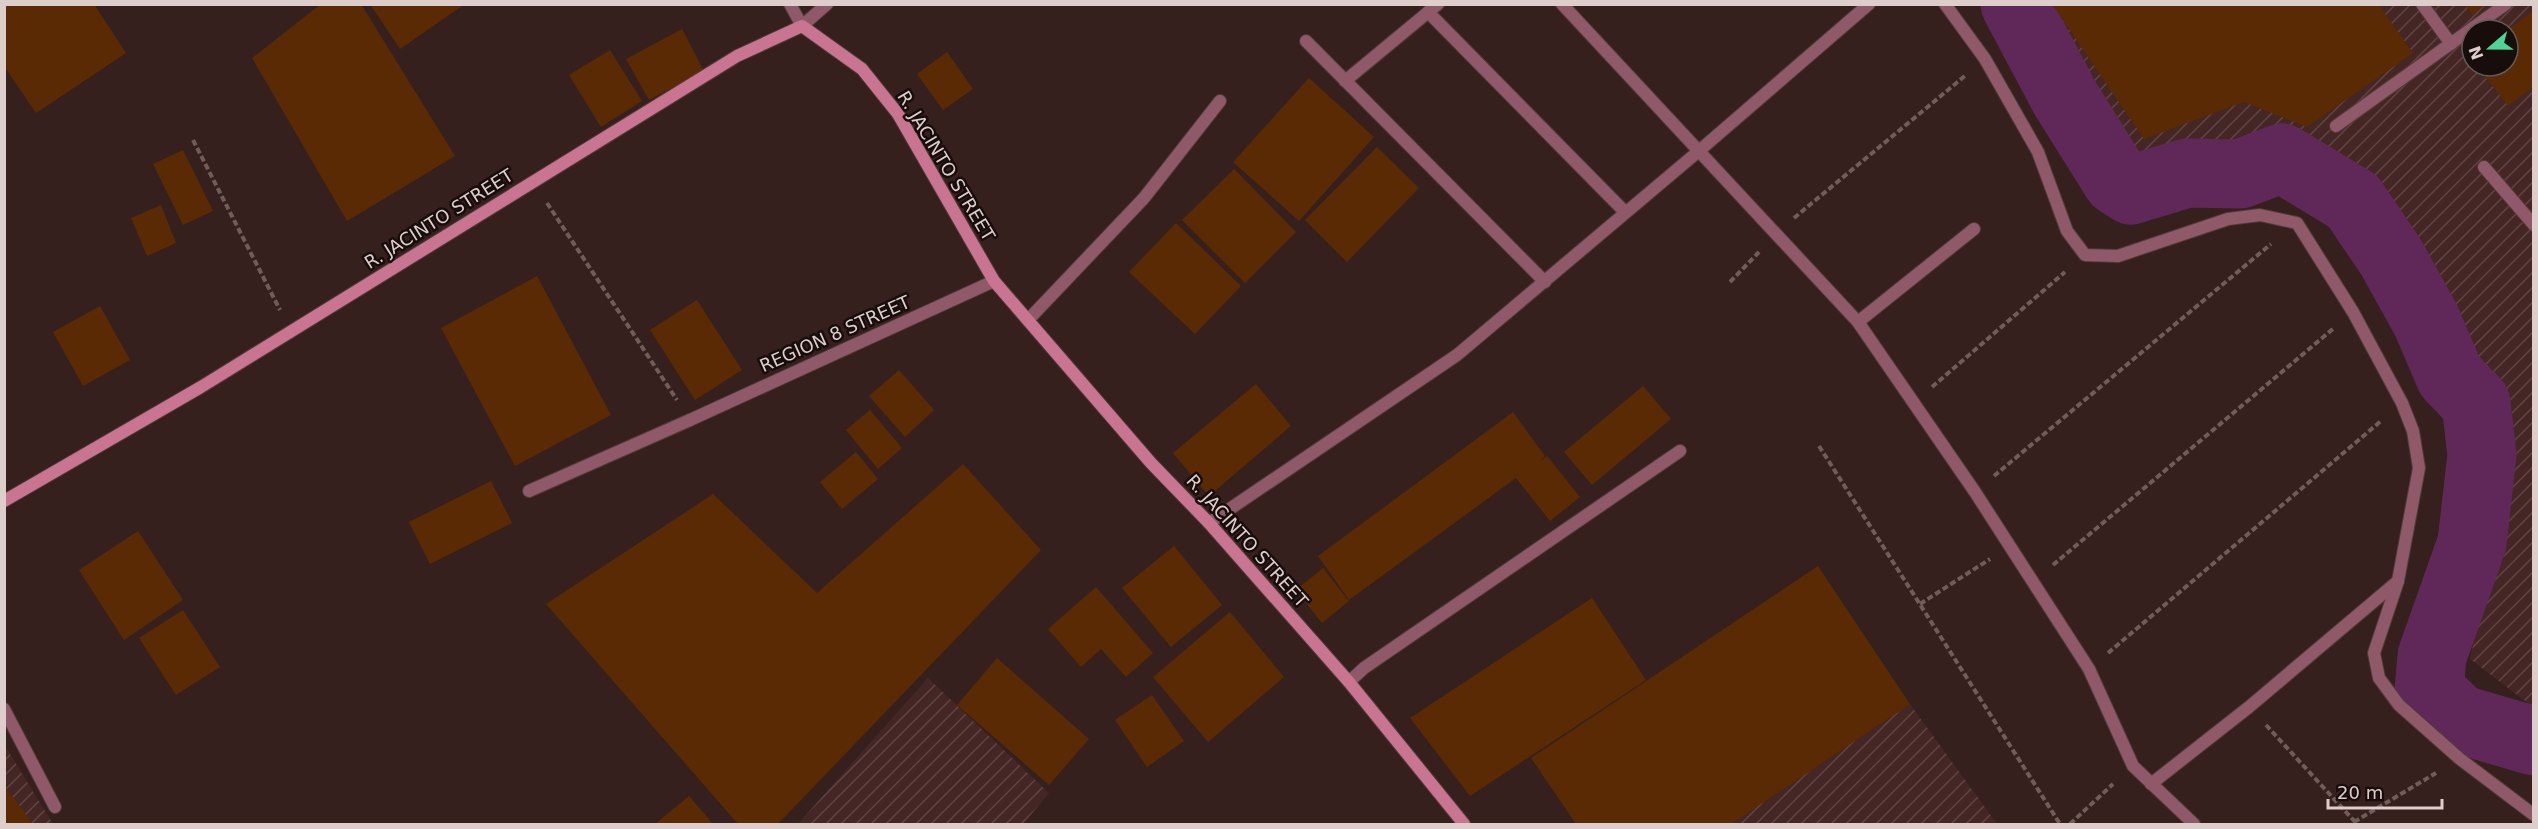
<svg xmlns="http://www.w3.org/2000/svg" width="2538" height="829" font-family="'DejaVu Sans',sans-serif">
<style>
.industrial{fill:url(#industrial-furrows);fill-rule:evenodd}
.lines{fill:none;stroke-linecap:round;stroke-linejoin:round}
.river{stroke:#5f2858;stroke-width:69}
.building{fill:#592a03}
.lane-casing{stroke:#513c39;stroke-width:14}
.street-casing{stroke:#513c39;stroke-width:14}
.secondary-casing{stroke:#513c39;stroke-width:14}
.path{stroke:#705c59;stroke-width:4;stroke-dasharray:6 3;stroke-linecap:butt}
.lane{stroke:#8f596a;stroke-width:12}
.street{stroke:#8f596a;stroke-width:12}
.secondary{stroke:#c97491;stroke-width:12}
.labels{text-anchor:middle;stroke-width:5;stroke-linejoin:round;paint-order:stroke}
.street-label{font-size:18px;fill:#ddcdcb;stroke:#170d0b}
</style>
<defs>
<pattern id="industrial-furrows" width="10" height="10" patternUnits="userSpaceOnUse" patternTransform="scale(1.5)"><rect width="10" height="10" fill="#442724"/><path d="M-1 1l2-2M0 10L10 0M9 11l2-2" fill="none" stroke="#5f4542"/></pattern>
</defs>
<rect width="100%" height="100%" fill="#36201d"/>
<g class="industrial">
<path d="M2035,5H2533V707L2470,659L2513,455L2389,219L2314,139L2138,152ZM2472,30H2508V66H2472Z"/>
<polygon points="928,678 1049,793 1023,824 798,824"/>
<polygon points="1910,704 1997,824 1729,824"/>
<polygon points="5,746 53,824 5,824"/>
</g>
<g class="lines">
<polyline class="river" points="2015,4 2065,98 2117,181 2131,190 2187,173 2240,174 2282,158 2353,201 2391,257 2426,320 2450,376 2476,403 2482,455 2472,543 2432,656 2429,690 2459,719 2534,741"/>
</g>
<g class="building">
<polygon points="4,4 94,4 126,53 36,113 4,66"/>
<polygon points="321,4 361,4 455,156 347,221 252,58"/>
<polygon points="370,4 465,4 400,49"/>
<polygon points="2052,4 2378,4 2413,53 2307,127 2244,102 2144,139"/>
<polygon points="2465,4 2487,4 2472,15"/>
<polygon points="2534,10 2534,86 2508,106 2477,66 2508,66 2508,30"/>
<polygon points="682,29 704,71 649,100 626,59"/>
<polygon points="610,50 642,101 601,127 569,75"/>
<polygon points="947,52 973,89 943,110 917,74"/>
<polygon points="1309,78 1374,137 1299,221 1233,162"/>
<polygon points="1377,147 1419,188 1347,262 1305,220"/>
<polygon points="183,150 213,211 183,225 153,164"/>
<polygon points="1234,169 1296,232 1245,283 1182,220"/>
<polygon points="161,205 176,243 147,256 131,218"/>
<polygon points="1176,223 1241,286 1195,334 1129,272"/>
<polygon points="537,276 611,415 515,466 441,328"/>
<polygon points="697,300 742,370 695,400 650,330"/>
<polygon points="100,306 130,360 83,386 53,332"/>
<polygon points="899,370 934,410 905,437 869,396"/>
<polygon points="1256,384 1291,426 1209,496 1173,453"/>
<polygon points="1643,386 1671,419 1592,485 1564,452"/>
<polygon points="870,410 902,448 878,469 846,430"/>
<polygon points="1513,412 1545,456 1540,461 1547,456 1580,497 1550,521 1516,478 1349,600 1318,556"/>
<polygon points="856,452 878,479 842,509 820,482"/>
<polygon points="963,464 1041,550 778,824 738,824 546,604 713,494 817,593"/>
<polygon points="491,481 512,523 430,564 409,522"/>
<polygon points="138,531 183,600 124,640 79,570"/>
<polygon points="1174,546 1222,605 1171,647 1122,588"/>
<polygon points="1818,566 1910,704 1731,824 1576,824 1531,758"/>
<polygon points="1323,568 1349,601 1322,623 1296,590"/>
<polygon points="1096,587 1153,653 1126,677 1101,649 1081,667 1048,629"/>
<polygon points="1592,598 1646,680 1470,796 1410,718"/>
<polygon points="183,610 220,667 176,695 139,638"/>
<polygon points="1230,612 1284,677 1208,742 1153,677"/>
<polygon points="997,658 1089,739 1049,785 957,705"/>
<polygon points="1152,695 1184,741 1147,767 1115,720"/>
<polygon points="4,785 33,824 4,824"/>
<polygon points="689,796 713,824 655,824"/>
</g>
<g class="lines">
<g class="lane-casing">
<g id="lane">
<polyline points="790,4 802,26"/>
<polyline points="2422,4 2451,44"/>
<polyline points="2336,126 2506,4"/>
<polyline points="2484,167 2534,225"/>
<polyline points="529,491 690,420"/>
<polyline points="1349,682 1364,668 1680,451"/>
</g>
</g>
<g class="street-casing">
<g id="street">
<polyline points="1562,4 1858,322 1975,492 2089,669 2133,766 2194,824"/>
<polyline points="1945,4 1985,59 2038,152 2067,231 2085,255 2118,256 2228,219 2260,215 2297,223 2353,312 2402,403 2413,431 2419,468 2398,581 2374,653 2379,678 2399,705 2460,759 2534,815"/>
<polyline points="1428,12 1625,212"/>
<polyline points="802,26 827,4"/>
<polyline points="1306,41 1545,282"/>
<polyline points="1345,81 1438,4"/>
<polyline points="1028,320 1144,198 1220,101"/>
<polyline points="1858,322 1974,229"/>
<polyline points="690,420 994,281"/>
<polyline points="1209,523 1457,355 1700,150 1869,4"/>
<polyline points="4,709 55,807"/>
<polyline points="2151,784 2249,707 2398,581"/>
</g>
</g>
<g class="secondary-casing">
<polyline id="secondary" points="4,501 201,387 737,56 802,26 862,69 898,114 994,281 1151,463 1209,523 1349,682 1464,824"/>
</g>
<g class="path">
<polyline points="193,140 280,310"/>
<polyline points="547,203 677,400"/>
<polyline points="1794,218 1966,75"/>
<polyline points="1730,282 1759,252"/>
<polyline points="1932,387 2065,272"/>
<polyline points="1819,446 2060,824"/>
<polyline points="1994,476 2271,244"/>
<polyline points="2053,565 2334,328"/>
<polyline points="1920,604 1990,559"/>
<polyline points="2108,653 2381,421"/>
<polyline points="2266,725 2357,824"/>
<polyline points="2354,822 2436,773"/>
<polyline points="2070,824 2113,784"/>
</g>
<use href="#lane" class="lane"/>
<use href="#street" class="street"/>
<use href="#secondary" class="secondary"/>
</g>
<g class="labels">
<g class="street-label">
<text transform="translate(946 166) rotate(59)" y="6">R. JACINTO STREET</text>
<text transform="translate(439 219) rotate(-32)" y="6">R. JACINTO STREET</text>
<text transform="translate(835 334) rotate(-24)" y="6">REGION 8 STREET</text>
<text transform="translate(1247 541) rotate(48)" y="6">R. JACINTO STREET</text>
</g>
</g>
<rect width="2538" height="829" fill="none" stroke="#ddcdcb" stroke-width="12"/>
<g transform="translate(2490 48) rotate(250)"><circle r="28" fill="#170d0b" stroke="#665a58" stroke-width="1.5"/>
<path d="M0-4.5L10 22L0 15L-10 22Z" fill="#4ed399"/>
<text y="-9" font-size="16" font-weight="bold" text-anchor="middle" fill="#ddcdcb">N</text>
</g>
<path d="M2328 799v9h114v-9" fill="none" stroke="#ddcdcb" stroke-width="3"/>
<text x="2337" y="799" font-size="18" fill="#ddcdcb" stroke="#170d0b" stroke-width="4.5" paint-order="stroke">20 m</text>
</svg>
